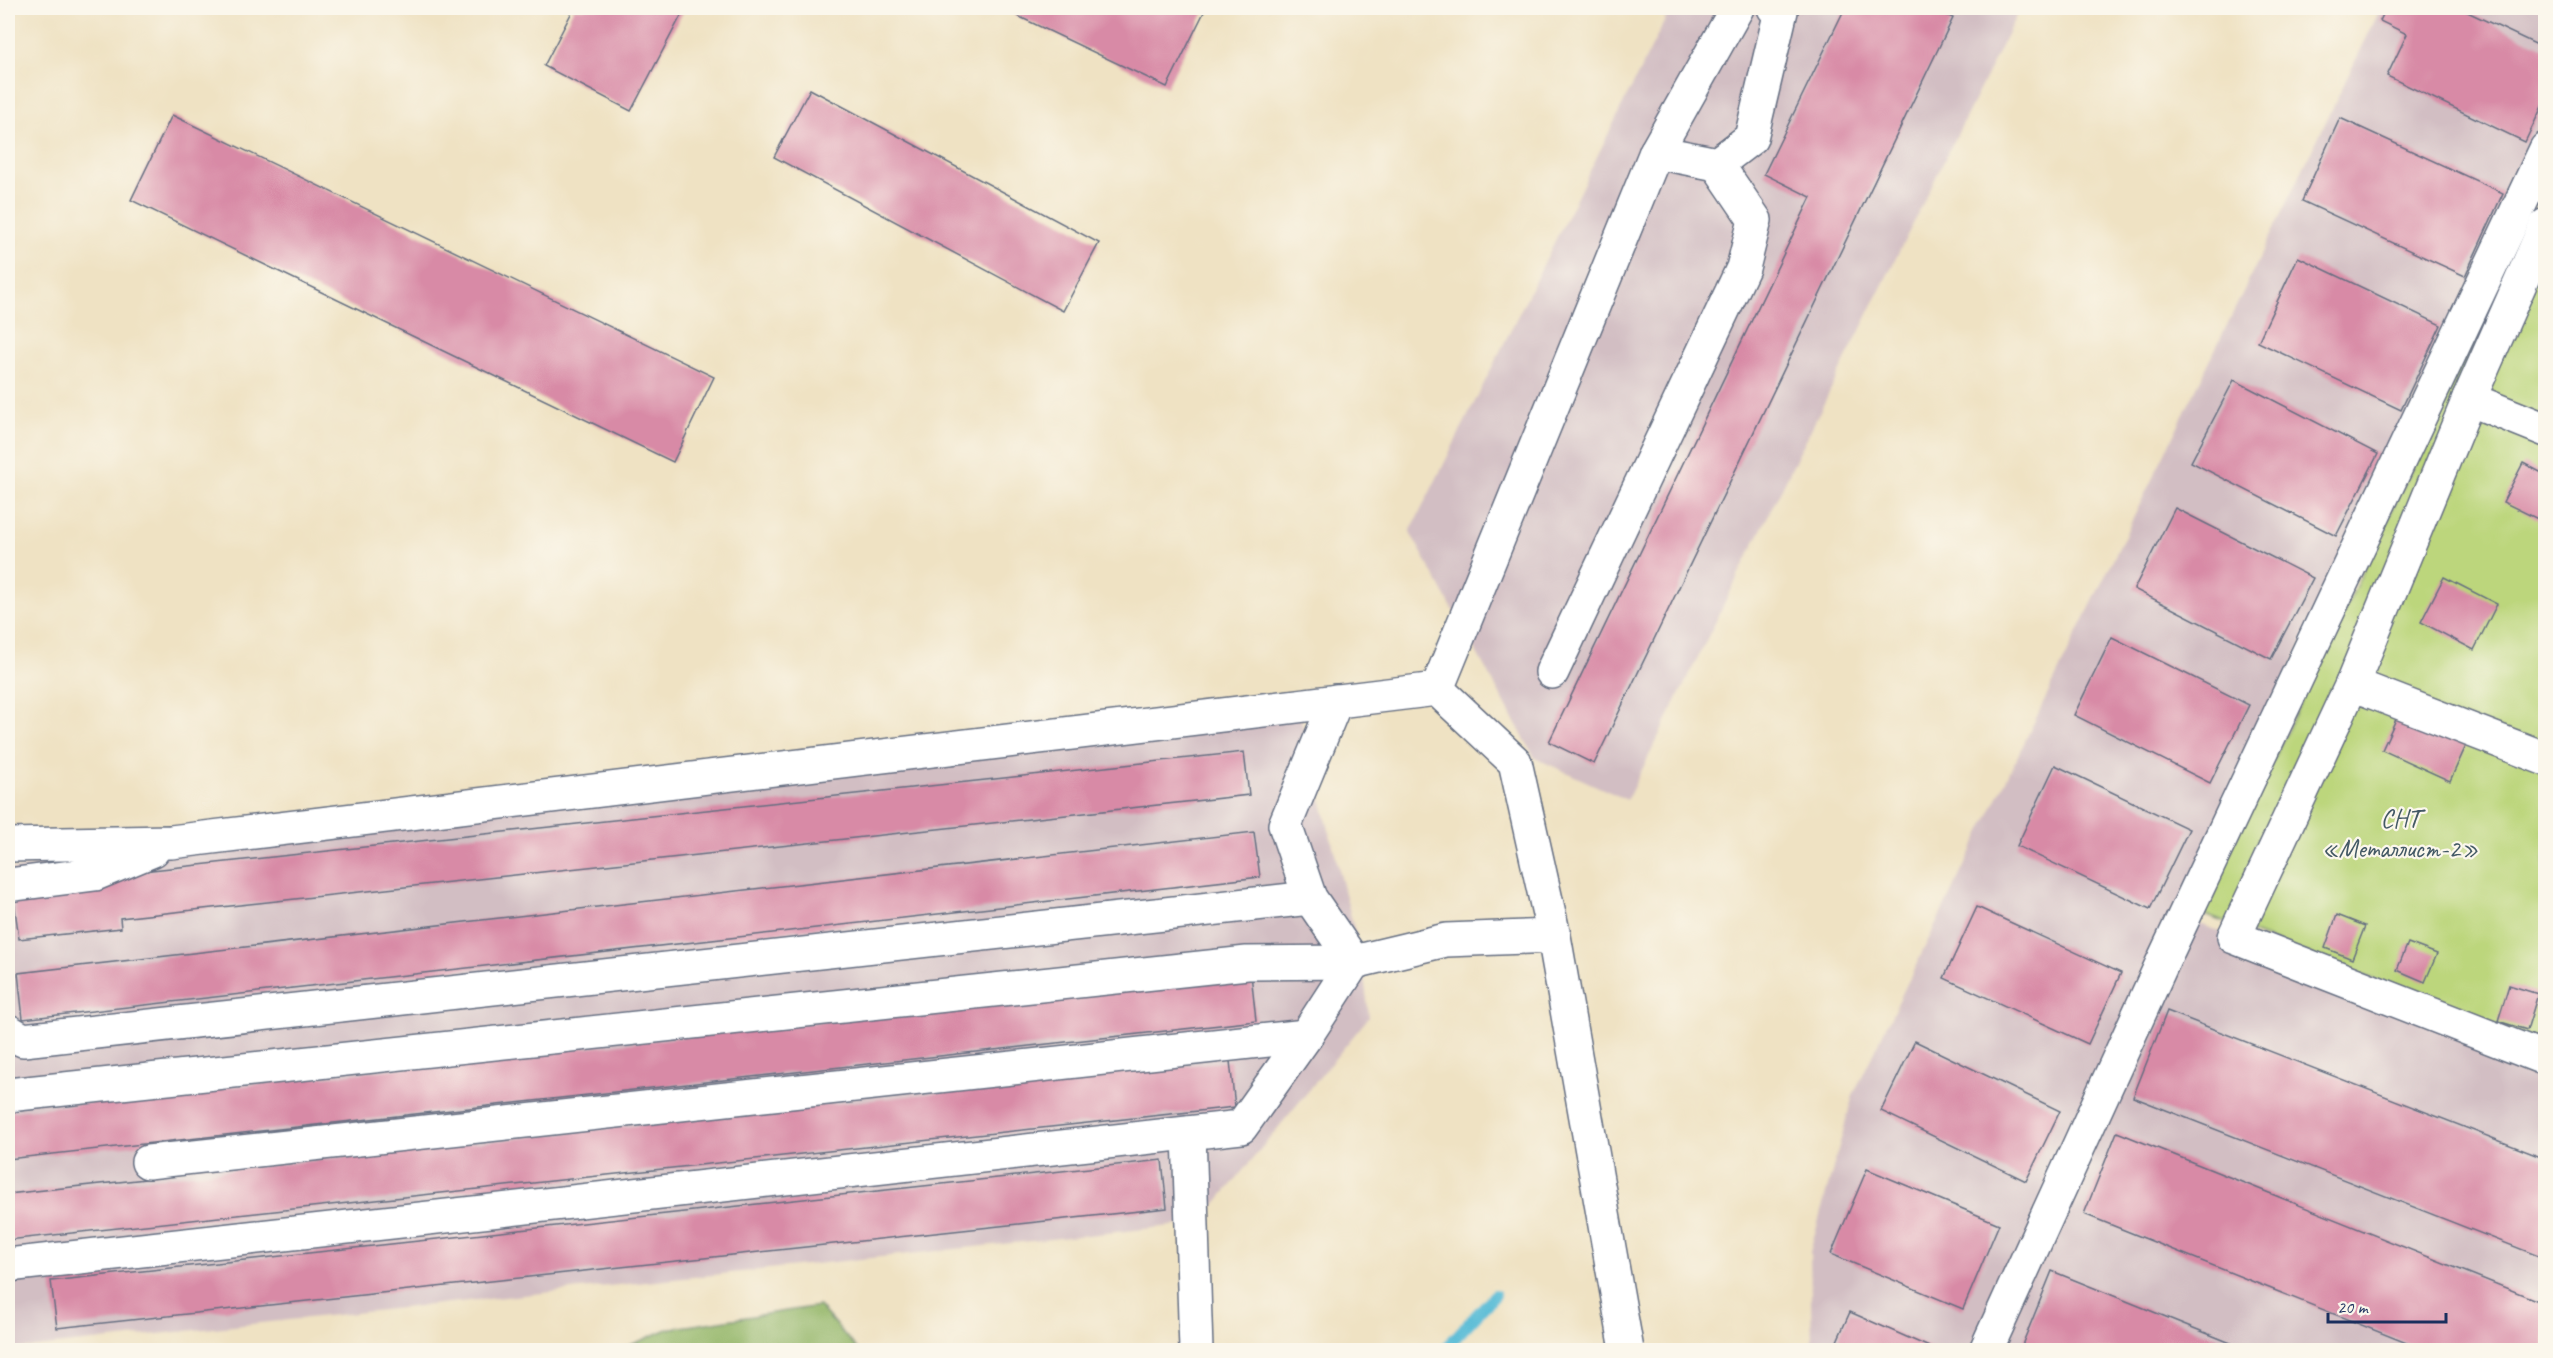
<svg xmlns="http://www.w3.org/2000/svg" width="2553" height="1358" font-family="Caveat,sans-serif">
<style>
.industrial{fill:#d2bec3}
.green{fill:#bcd67b;stroke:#6c826c;stroke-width:1.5}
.forest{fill:#95b76b;stroke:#587364;stroke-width:1.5}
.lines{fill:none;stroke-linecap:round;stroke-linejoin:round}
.stream{stroke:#57bbd6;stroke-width:12}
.building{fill:#d88aa6}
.minor-casing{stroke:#656e81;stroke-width:36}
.minor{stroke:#fff;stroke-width:33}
.labels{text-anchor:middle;stroke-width:4.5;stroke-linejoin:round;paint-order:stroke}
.park-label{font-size:26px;fill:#435965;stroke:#fbf7ec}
</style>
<rect width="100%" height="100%" fill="#fbf7ec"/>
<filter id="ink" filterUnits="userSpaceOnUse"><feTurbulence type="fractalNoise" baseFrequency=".0167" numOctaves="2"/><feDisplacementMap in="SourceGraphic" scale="12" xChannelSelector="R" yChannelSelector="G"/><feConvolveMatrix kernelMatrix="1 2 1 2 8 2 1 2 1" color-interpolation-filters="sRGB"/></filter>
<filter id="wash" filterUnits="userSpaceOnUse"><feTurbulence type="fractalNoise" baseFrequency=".008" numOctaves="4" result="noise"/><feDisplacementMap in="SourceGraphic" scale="24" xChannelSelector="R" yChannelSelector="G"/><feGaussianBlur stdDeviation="1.35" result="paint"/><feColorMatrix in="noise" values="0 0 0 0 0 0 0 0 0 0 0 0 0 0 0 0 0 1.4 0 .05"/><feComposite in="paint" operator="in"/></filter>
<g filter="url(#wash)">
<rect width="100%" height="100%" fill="#efe2c3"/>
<g class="industrial">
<polygon points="1671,8 2020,8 1627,800 1535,758 1410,532"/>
<polygon points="2381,8 2545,8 2545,125 2175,914 2545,1059 2545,1350 1812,1350 1810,1252 1853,1095"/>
<polygon points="1300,716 1362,960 1369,1017 1200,1223 8,1350 8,870 171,842"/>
</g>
<polygon class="green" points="2545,190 2545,1045 2200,913"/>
<polygon class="forest" points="819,1306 858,1350 619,1350 668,1329"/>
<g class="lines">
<polyline class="stream" points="1444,1350 1495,1295"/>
</g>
<g id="blocks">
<g class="building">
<polygon points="574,8 685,8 631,111 544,66"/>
<polygon points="1001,8 1206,8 1167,87"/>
<polygon points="1845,8 1931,8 1953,18 1594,764 1549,742 1811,197 1764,174"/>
<polygon points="2386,8 2459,8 2546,49 2546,98 2525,142 2387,76 2407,34 2380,21"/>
<polygon points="810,89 1099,243 1063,311 774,157"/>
<polygon points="172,115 714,377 673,462 131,200"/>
<polygon points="2340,118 2503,193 2465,276 2302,201"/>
<polygon points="2298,257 2441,325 2401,410 2258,342"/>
<polygon points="2234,380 2378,454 2336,536 2191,462"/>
<polygon points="2523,463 2546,475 2546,523 2503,502"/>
<polygon points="2175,508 2313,578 2271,659 2134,589"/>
<polygon points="2444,577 2497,604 2474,650 2421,622"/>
<polygon points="2112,637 2249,705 2210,783 2074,715"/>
<polygon points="2402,706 2470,737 2450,781 2382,750"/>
<polygon points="1244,752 1249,795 120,918 121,928 19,939 13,894 115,874"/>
<polygon points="2055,765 2189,829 2150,909 2017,846"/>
<polygon points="1254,832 1260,877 23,1019 18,973"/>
<polygon points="1977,907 2121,973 2088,1044 1944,978"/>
<polygon points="2337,915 2365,926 2352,959 2325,948"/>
<polygon points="2408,943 2437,954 2425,982 2397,970"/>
<polygon points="1251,974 1256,1021 8,1159 8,1112"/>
<polygon points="2509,985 2538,994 2527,1030 2498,1021"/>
<polygon points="2167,1011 2546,1159 2546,1259 2133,1097"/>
<polygon points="1915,1041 2060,1111 2026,1181 1881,1111"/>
<polygon points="1230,1061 1235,1107 8,1240 8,1194"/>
<polygon points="2117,1132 2546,1304 2546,1350 2424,1350 2084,1214"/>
<polygon points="1162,1160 1167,1208 57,1328 51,1281"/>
<polygon points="1867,1169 1999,1224 1963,1309 1831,1254"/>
<polygon points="2052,1271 2248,1350 2020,1350"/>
<polygon points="1850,1312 1936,1350 1833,1350"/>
</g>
</g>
</g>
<g filter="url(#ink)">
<use href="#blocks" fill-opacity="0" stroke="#656e81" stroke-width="1.5"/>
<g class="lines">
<g class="minor-casing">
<g id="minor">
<polyline points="1656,152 1717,164 1751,138 1781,11 1774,8"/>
<polyline points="2546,225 2469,399 2352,684 2234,937 2546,1059"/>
<polyline points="2469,399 2546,430"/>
<polyline points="1552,672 1743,268 1755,220 1717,164"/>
<polyline points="2352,684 2546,759"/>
<polyline points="8,845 171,842 1437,689"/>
<polyline points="8,885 95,874 153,850"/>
<polyline points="8,1031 23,1040 1310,898"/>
<polyline points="8,1095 1247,963 1354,962 1446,940 1554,936"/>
<polyline points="1189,1133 1196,1350"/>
<polyline points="148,1162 1306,1036"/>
<polyline points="8,1265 1241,1127 1306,1036 1354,962 1310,898 1285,825 1336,701"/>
<polyline points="1627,1350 1554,936 1515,762 1437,689 1656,152 1737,8"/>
<polyline points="1986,1350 2165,957 2546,149"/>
</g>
</g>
<use href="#minor" class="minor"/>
</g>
</g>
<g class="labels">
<g class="park-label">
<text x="2400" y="827">СНТ<tspan x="2400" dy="30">«Металлист-2»</tspan></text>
</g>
</g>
<rect width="2553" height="1358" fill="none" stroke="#fbf7ec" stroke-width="30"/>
<path d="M2328 1313v9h118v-9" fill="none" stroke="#1b2f5e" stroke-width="3"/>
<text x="2337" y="1313" font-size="18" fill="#1b2f5e" stroke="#fbf7ec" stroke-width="4.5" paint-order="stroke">20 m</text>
</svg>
